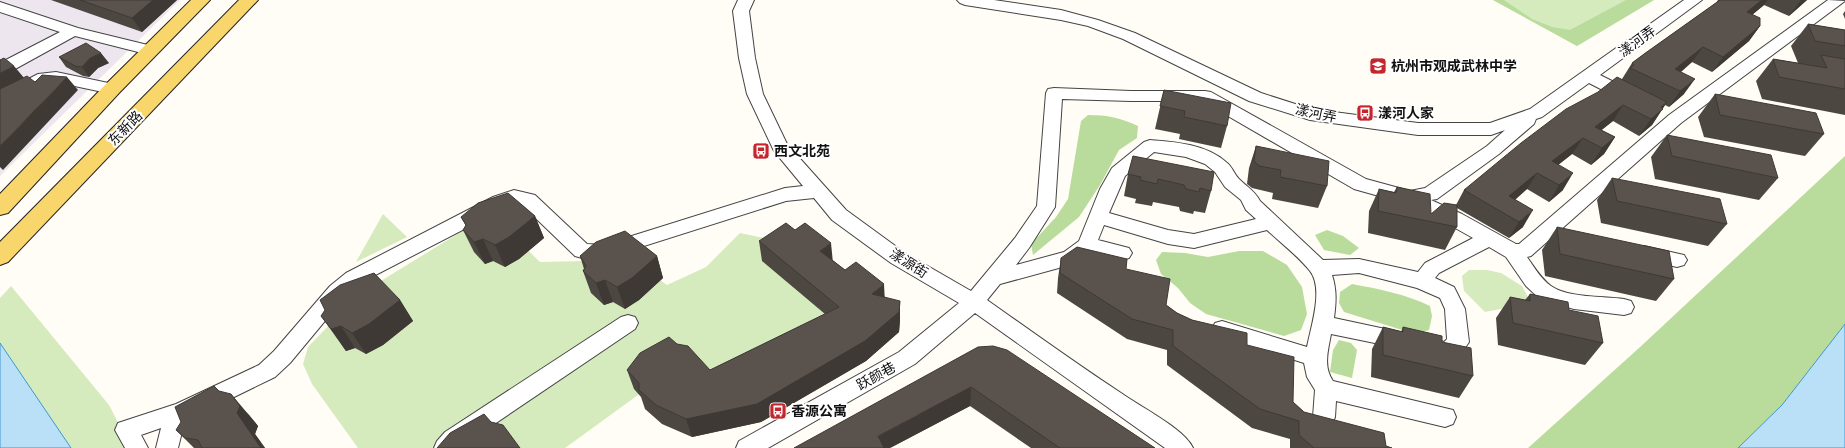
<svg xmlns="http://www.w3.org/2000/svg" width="1845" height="448" font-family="'Libre Baskerville','Noto Sans SC',serif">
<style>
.industrial{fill:#eee6ef}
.green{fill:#d5ebbd}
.forest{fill:#b9dc9c}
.water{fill:#b9e0f7;stroke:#3f96cf}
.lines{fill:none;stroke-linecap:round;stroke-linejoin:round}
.minor-casing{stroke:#444;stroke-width:2}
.major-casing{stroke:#222;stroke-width:2}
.minor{fill:#fff;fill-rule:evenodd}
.major{fill:#f9d66b;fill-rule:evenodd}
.wall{fill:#4d4742}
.shaded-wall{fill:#3f3936}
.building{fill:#5a524d;stroke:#3f3936}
.labels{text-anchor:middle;stroke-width:4;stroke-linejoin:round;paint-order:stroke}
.street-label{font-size:14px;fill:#111;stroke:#fff}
.poi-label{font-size:14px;font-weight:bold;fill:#111;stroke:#fff;text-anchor:start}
</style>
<rect width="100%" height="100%" fill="#fffdf5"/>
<polygon class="industrial" points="0,0 180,0 0,176"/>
<g class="green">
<polygon points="1493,0 1654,0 1577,46"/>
<polygon points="383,214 407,237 356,262"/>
<polygon points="490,214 540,262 585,261 622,252 667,285 706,267 740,233 764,238 855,330 699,407 660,379 565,448 358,448 312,384 303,364 308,347 358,295"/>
<polygon points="1469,270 1487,270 1501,273 1522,286 1531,303 1485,312 1464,291 1462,276"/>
<polygon points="11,286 109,405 131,448 57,448 0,352 0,298"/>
</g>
<g class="forest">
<polygon points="1493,0 1504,0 1532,19 1552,27 1570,30 1626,0 1654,0 1577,46"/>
<path d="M1088,115C1107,115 1121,118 1138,126L1137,138L1119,150L1100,185L1079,217L1033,255L1031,244L1056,217L1068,199L1081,121Z"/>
<polygon points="1845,156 1845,324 1782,405 1738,448 1528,448 1639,348"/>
<polygon points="1327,230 1343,236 1359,248 1350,255 1324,250 1315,235"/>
<polygon points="1239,251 1263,251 1287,265 1302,287 1307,314 1301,330 1284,336 1206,314 1190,303 1178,288 1161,274 1156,260 1162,252 1185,253 1208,257"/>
<path d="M1352,284C1379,289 1405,294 1430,306L1432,316L1429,330L1415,334L1344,312L1339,303L1340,292Z"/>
<polygon points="1339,340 1351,343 1357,350 1352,378 1330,372 1333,350"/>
</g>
<g class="water">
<polygon points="1845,324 1845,448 1738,448 1782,405"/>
<polygon points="0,343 71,448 0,448"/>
</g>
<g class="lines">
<g class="minor-casing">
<g id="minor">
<path d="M738,0H754L749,11L755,58L763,94L787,144L846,210L905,253L971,291L1015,238L1037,206L1046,93L1048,89L1054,88L1131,91H1205L1211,92L1366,179L1410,191L1425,188L1487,146L1505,130L1491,135H1418L1310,120L1249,101L1123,39L1088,26L1061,20L965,5L960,3L957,0H994L1061,10L1098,20L1135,33L1261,93L1311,109L1418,123H1490L1530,109L1684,0H1702L1600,75L1636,93L1638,97L1636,101L1630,102L1624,101L1589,83L1542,117L1536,119L1534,124L1499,154L1437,199L1431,200L1462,214L1516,244H1519L1669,115L1828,0L1845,1L1681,123L1531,256L1527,257C1534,267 1541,279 1551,286C1568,298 1603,296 1624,299L1631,301L1634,307L1631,313L1624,315L1574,309L1541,300L1526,286L1506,257L1489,247L1439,273L1435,278L1454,287L1465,309L1469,342L1465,348L1455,357L1448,360L1427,354L1423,348L1427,342L1434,339L1444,342L1447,339L1445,309L1440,298L1417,288L1359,273L1332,275C1337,290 1336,303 1334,318L1404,333L1411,335L1415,341L1411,347L1404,349L1331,334C1328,351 1323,366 1333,381L1453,410L1456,417L1453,424L1445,427L1336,401L1335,417L1332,424L1324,427L1316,424L1313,417L1315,390L1307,377L1304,363L1215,335L1212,329L1215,323L1222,321L1307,347C1311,326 1324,289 1310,271C1298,256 1281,243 1267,230L1194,248L1168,244L1104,225L1098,240L1129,248L1132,253L1129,258L1122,260L1090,253L1077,263L1000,284L987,300C1031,331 1075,363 1121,393C1139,406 1185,429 1193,448H1165L975,313L915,364L768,448H736L739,441L899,352L959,303L891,263L832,220L814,198L786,201L603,259L582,258L575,256L522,205L515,204L507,207L360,283L344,298L290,363L275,377L191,418L182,432L178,448H156L161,428L141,435L148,448H125L115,430L118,423L176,404L259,365L274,351L330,286L346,273L493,197L514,190L535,195L587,244L603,245L785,188L803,186L774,151L747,94L739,58L733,11ZM1062,99L1131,101H1202L1354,189L1404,203L1448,224L1473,238L1425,263L1418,272L1359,259L1323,260L1260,201C1255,191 1247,187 1239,179C1234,174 1232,166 1226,162C1206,144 1175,142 1150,140L1144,142L1112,168L1100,189L1079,241L1064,252L1016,265L1029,248L1055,207ZM1154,152L1186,157L1205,164L1215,172L1225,187L1241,200L1246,210L1256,219L1194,234L1168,230L1109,213L1125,176Z"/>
<polygon points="0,2 78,28 156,47 158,50 156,53 150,55 75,36 6,74 0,75 0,63 60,32 0,12"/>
<polygon points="56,72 118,85 120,89 118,93 112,94 56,82 47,83 0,106 0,94 38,74"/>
<polygon points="1644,246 1684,255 1687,260 1684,265 1677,267 1637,258 1634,253 1637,248"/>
<polygon points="628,315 635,317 638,323 635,329 459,448 434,448 437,441 445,432 621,317"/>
</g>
</g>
<g class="major-casing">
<g id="major">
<polygon points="191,0 210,0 119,93 8,213 0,215 0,194 105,85"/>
<polygon points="239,0 258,0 8,262 0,265 0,242"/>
</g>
</g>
<use href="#minor" class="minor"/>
<use href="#major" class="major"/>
</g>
<g class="wall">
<polygon points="51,0 177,0 142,32"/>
<polygon points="1718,0 1807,0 1789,16 1764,5 1752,15 1760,26 1749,41 1712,72 1692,62 1681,72 1684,94 1669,107 1665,105 1652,125 1639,136 1613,121 1601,130 1615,137 1604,154 1591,165 1572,154 1558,165 1563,190 1549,202 1527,189 1515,200 1523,227 1509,238 1457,208 1457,227 1445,250 1368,233 1369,211 1379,189 1394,192 1397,187 1431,214 1456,205 1464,190 1622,80 1622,79 1632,63 1716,3"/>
<polygon points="1845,11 1845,19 1843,14"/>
<polygon points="1808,24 1845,30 1845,115 1762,99 1756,81 1773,59 1798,63 1791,46"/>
<polygon points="59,57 109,63 98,68 89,77 83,76 66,67"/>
<polygon points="1164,90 1227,126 1221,148 1179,139 1180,134 1155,129"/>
<polygon points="1715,94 1824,134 1805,156 1704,137 1698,117"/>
<polygon points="1667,135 1778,178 1759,200 1655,179 1651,157"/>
<polygon points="1256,146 1327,186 1318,208 1272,199 1273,193 1252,188 1247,184 1249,168"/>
<polygon points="1133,156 1211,191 1205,213 1194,211 1193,214 1180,211 1179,207 1153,202 1152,206 1135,203 1136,199 1124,196 1128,174"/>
<polygon points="1612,178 1727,224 1708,246 1601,223 1597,200"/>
<polygon points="535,216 544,238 519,259 505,267 493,261 485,264 474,252 463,230 466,226 461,217"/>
<polygon points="1557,227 1674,279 1656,301 1545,276 1542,250"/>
<polygon points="795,230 845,270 885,297 900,320 899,332 866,361 761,422 692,437 662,424 645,409 641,397 634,389 627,370 710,370 825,314 762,261 759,241"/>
<polygon points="580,256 657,256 663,278 639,300 625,309 613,302 604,305 591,293 583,271 584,269"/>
<polygon points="1061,258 1126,269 1166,305 1177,313 1247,345 1293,402 1304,412 1386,446 1392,448 1290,448 1290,439 1252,428 1167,365 1167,350 1127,339 1057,293 1058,278"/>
<polygon points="1530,294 1569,310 1603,343 1585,365 1498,345 1496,318 1510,297 1525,300"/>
<polygon points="400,300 413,321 383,345 366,354 355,348 346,351 321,316"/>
<polygon points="1383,327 1401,332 1403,327 1442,342 1473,376 1459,398 1371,377 1372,349"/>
<polygon points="978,347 1155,448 1031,448 970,406 890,448"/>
<polygon points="219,391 249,415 258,426 255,434 265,448 194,448 176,430"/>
</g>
<g class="shaded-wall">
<polygon points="153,0 177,0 142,32 132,18"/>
<polygon points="1762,0 1768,0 1764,5 1736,28 1747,12"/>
<polygon points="1801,0 1807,0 1789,16"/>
<polygon points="1760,26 1749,41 1712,72 1723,57"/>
<polygon points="1703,47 1692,62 1665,85 1675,69"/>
<polygon points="101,53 109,63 98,68 89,77 82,67 90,58"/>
<polygon points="14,66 25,79 0,92 0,73"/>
<polygon points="67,77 78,90 3,170 0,167 0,146"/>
<polygon points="1695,79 1684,94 1669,107 1680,91"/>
<polygon points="1667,102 1652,125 1639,136 1651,119 1661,107"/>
<polygon points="1623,105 1613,121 1588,141 1595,127"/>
<polygon points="1615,137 1604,154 1591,165 1602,148"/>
<polygon points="1583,138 1572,154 1544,176 1552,161"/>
<polygon points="1537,173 1527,189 1501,211 1509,196"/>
<polygon points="1573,173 1563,190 1549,202 1559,185"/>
<polygon points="1533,210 1523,227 1509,238 1519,222"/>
<polygon points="535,216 544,238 519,259 505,267 495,245"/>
<polygon points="483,239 493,261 485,264 474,242"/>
<polygon points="831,243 833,263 820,251"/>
<polygon points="657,256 663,278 639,300 625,309 617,287"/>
<polygon points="605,280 613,302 604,305 596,283"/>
<polygon points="884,284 885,304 872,294"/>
<polygon points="400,300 413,321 383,345 366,354 352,333"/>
<polygon points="900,301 900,320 899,332 866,361 761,422 692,437 686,419"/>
<polygon points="341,326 355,348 346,351 331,329"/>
<polygon points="971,387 970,406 890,448 878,448 878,436"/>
<polygon points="231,394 249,415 258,426 255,434 265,448 261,448 237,413"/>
</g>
<g class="building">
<polygon points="80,0 153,0 132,18"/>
<polygon points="1719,0 1762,0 1747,12 1760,18 1760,26 1723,57 1703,47 1675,69 1695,79 1680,91 1630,68 1634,65 1632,63 1644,54 1720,0"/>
<polygon points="1808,24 1845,30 1845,46 1815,41"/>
<polygon points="86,43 101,53 90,58 82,67 75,66 59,57"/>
<polygon points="1821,55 1845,59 1845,89 1779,77 1773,59 1827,68"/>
<polygon points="4,58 14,66 0,73 0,60"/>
<polygon points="42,75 67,77 0,146 0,89 27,76 35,82"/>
<polygon points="1617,77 1667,102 1661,107 1663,109 1651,119 1623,105 1595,127 1615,137 1602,148 1583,138 1552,161 1573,173 1559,185 1537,173 1509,196 1533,210 1519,222 1464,190 1521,143 1566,109 1598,92"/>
<polygon points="1164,90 1231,103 1227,126 1184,117 1185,111 1160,106"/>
<polygon points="1715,94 1816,113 1824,134 1720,115"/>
<polygon points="1667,135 1771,155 1778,178 1672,156"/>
<polygon points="1256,146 1329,161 1327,186 1280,177 1281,170 1259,166 1254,161"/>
<polygon points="1133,156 1214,172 1211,191 1200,188 1199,192 1186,189 1184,185 1158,179 1157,184 1140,180 1141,177 1128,174"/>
<polygon points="1612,178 1720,199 1727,224 1617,201"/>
<polygon points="1397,187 1430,194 1431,214 1444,203 1457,205 1457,227 1378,211 1379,189 1396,193"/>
<polygon points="508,193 535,216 509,237 495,245 483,239 474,242 463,230 466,225 461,217 478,203"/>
<polygon points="786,223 795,230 805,223 831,243 820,251 845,270 856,262 884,284 872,294 900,301 899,312 865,341 757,404 686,419 656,405 639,390 639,383 627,370 640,353 669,337 677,344 688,346 710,370 839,307 759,241"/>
<polygon points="1557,227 1669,251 1674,279 1560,254"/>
<polygon points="625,231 657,256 632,278 617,287 605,280 596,283 583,271 586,266 580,256 596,242"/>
<polygon points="1077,247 1127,259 1126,269 1170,279 1166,305 1177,313 1192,320 1247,333 1247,345 1294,357 1293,402 1304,412 1384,433 1386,446 1392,448 1314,448 1299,435 1299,421 1260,409 1173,346 1173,330 1132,319 1060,273 1061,258"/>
<polygon points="374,273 400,300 369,324 352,333 341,326 331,329 321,316 325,310 320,300 340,285"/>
<polygon points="1530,294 1568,302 1569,310 1598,316 1603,343 1513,323 1510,297 1530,301"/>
<polygon points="1383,327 1403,332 1403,327 1442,336 1442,342 1471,348 1473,376 1383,355"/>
<polygon points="993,346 1007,350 1155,448 1060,448 971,387 878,436 884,448 794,448 978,347"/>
<polygon points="214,386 219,391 231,394 240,406 237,413 261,448 202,448 198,440 185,438 176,430 181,422 175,407"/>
<polygon points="484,414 491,422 503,425 520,448 437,448 450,433"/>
</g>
<defs>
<g id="school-square" transform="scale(0.9)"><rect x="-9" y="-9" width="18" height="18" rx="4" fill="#c4262e" stroke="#fff"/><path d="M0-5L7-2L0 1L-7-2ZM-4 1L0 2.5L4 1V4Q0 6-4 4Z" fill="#fff"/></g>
<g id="bus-square" transform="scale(0.9)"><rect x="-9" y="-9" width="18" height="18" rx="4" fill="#c4262e" stroke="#fff"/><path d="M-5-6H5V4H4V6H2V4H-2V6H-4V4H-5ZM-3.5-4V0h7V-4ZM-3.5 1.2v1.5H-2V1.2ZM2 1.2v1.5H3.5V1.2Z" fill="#fff"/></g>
</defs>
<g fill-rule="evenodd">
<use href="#school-square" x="1378" y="66"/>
<use href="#bus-square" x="1365" y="113"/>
<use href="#bus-square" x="761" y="151"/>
<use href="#bus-square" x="778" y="411"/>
</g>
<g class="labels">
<g class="street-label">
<text transform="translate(1637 41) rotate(-36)" y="5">漾河弄</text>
<text transform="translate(1316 113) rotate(12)" y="5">漾河弄</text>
<text transform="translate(125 128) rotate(-46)" y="5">东新路</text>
<text transform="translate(909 263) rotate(32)" y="5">漾源街</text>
<text transform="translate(876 376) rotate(-29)" y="5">跃颜巷</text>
</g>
<g class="poi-label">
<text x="1391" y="71">杭州市观成武林中学</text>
<text x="1378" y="118">漾河人家</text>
<text x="774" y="156">西文北苑</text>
<text x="791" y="416">香源公寓</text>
</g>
</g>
</svg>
